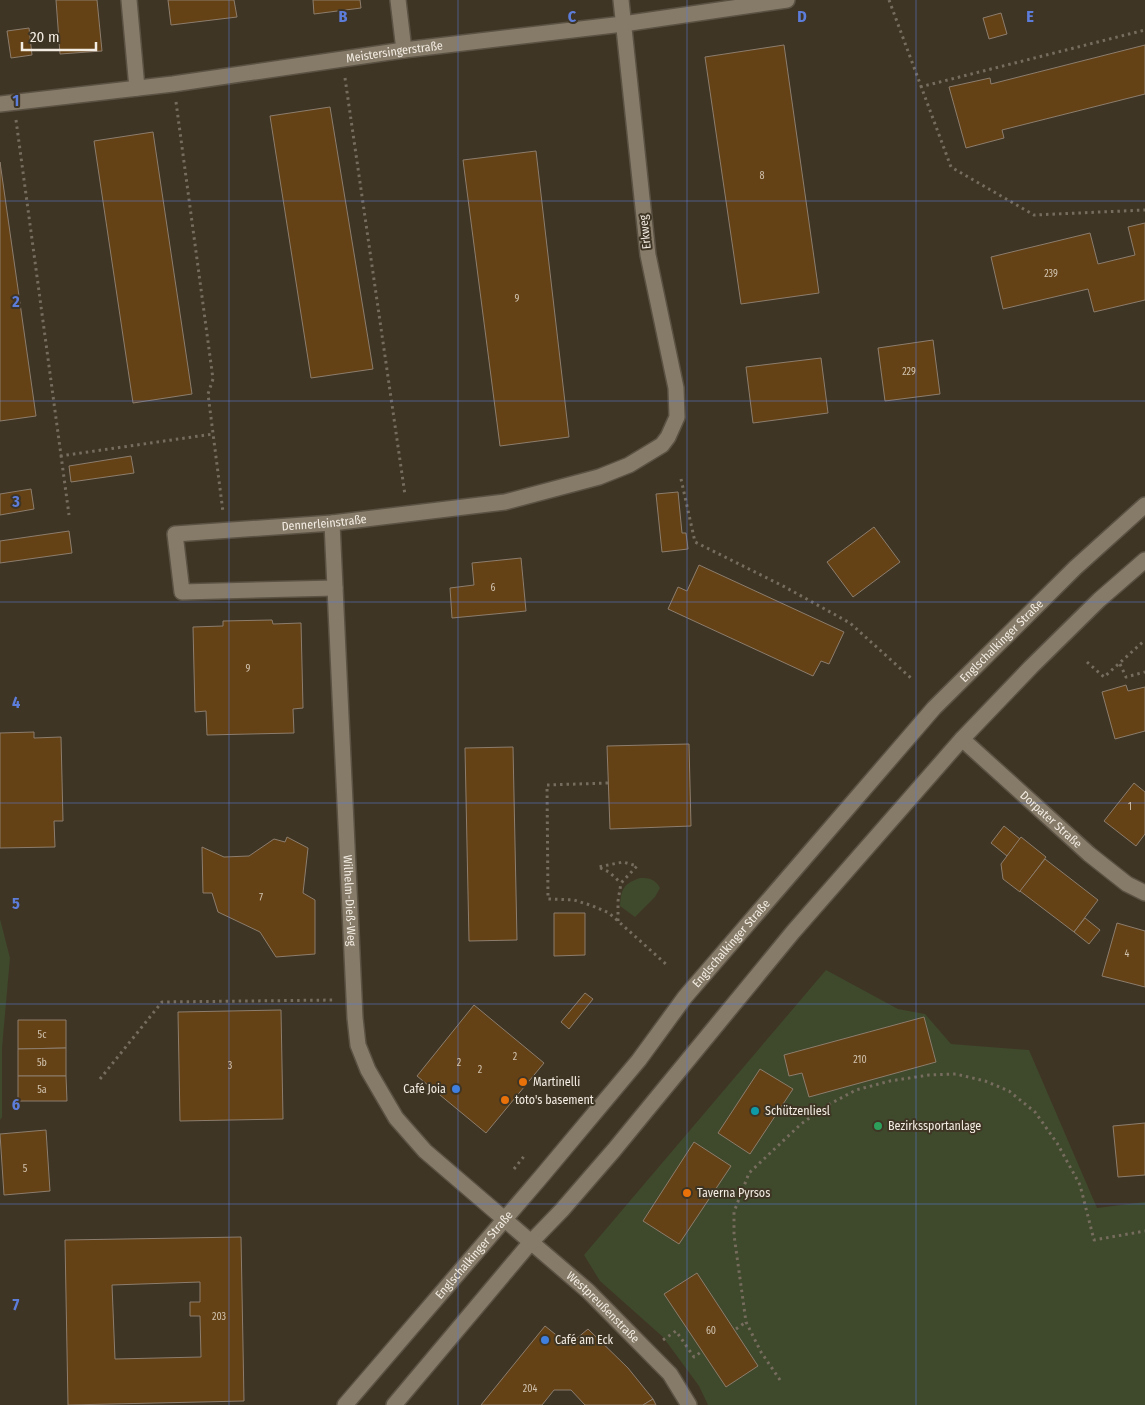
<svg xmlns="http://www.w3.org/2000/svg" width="1145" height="1405" font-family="'Fira Sans Condensed',sans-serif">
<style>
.green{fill:#3f492b}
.building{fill:#654215;stroke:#8c7d6d;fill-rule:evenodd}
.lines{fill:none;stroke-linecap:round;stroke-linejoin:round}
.street-casing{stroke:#5b5244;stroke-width:18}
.secondary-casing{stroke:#5b5244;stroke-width:18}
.path{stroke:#766d5f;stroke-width:3;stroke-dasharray:2.5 4;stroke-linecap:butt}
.street{stroke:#867b69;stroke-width:15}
.secondary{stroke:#867b69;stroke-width:15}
.grid{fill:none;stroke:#5d7ddb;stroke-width:1;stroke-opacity:0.55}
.food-dot{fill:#e8710a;stroke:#3f3525;stroke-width:2}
.shop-dot{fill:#3f7fe0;stroke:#3f3525;stroke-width:2}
.culture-dot{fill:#0f9aa8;stroke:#3f3525;stroke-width:2}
.leisure-dot{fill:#2e9e5b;stroke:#3f3525;stroke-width:2}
.labels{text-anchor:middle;stroke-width:4;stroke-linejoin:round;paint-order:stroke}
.number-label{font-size:10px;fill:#d0c2af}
.street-label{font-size:12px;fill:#f3ece2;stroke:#3f3525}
.poi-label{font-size:12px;fill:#f3ece2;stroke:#3f3525;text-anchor:start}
.grid-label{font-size:16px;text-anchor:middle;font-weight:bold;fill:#5d7ddb;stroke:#3f3525;stroke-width:4;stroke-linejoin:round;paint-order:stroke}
</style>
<rect width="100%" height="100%" fill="#3f3525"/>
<g class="green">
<path d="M640,878C650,878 655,879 660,888L655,897L635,917L620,906C621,889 623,884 640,878Z"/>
<polygon points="0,919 10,958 2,1048 2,1117 0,1120"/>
<polygon points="826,970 898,1009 925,1014 951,1044 1029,1050 1097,1208 1145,1202 1145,1405 708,1405 699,1386 663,1337 600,1281 584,1255"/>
</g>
<g class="building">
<polygon points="56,0 97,0 102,51 60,54"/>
<polygon points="168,0 234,0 237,17 171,25"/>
<polygon points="313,0 360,0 361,8 314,14"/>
<polygon points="1001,13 1007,34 989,39 983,18"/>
<polygon points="29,28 32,55 11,58 7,31"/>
<polygon points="784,45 819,293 741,304 705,57"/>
<polygon points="1145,45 1145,94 1002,130 1004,138 966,148 949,87 990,78 991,84"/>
<polygon points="330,107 373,369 311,378 270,116"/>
<polygon points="153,132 192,394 133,403 94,141"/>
<polygon points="536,151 569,437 500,446 463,160"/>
<polygon points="0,162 36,416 0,421"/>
<polygon points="1145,223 1145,300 1094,312 1088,289 1003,309 991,257 1090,233 1098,264 1135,255 1128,227"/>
<polygon points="933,340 940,394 885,401 878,348"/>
<polygon points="821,358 828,413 753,423 746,367"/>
<polygon points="131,456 134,473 71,482 69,466"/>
<polygon points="31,489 34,509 0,515 0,494"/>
<polygon points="678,492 682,533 686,533 688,549 662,552 656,494"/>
<polygon points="874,527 900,562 853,597 827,562"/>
<polygon points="69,531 72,553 0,563 0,541"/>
<polygon points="521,558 526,611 452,618 450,588 474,585 472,563"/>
<polygon points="699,565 844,632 829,664 821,661 813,676 668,609 678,587 687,591"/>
<polygon points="272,620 273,624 301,623 303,708 293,709 294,733 207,735 206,711 195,712 193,627 223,626 223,621"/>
<polygon points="1126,685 1128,691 1145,687 1145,731 1115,739 1102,692"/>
<polygon points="34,732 34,738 61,737 63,821 54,821 55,847 0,848 0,733"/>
<polygon points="689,744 691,826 610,829 607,746"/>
<polygon points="513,747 517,940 469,941 465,748"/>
<polygon points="1134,783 1145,792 1145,834 1136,846 1104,821"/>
<polygon points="1004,826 1020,839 1007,856 991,843"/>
<polygon points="287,837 308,848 303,893 315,900 315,954 276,957 260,932 218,912 212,893 203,893 202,847 224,857 249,856 274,839 285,842"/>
<polygon points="1021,837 1046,857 1020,892 1003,879 1001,864"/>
<polygon points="1045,859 1098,900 1074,932 1020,891"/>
<polygon points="554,913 585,913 585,955 554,956"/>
<polygon points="1085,918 1100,930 1089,944 1074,932"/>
<polygon points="1117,923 1145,931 1145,987 1102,976"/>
<polygon points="585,993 593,999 569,1029 561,1022"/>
<polygon points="474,1005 544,1063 486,1133 417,1076"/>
<polygon points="281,1010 283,1119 180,1121 178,1012"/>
<polygon points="924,1017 936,1062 809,1097 802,1073 789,1076 784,1055"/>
<polygon points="18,1020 66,1020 66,1048 18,1049"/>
<polygon points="66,1048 66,1076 18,1076 18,1049"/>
<polygon points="760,1069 793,1089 750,1154 718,1133"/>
<polygon points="18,1076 66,1076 67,1101 18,1101"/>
<polygon points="1145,1123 1145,1175 1118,1177 1113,1126"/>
<polygon points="46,1130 50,1191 4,1195 0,1134"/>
<polygon points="694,1142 731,1166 679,1244 643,1221"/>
<path d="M241,1237L244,1401L68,1405L65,1240ZM200,1282V1302H190V1316H200L201,1357L115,1359L112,1285Z"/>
<polygon points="697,1273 758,1366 726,1387 664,1294"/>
<polygon points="545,1326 560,1338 576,1339 588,1329 628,1368 653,1399 643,1405 585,1405 571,1390 554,1390 542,1405 481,1405"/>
<polygon points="653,1399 656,1405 643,1405"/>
</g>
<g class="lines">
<g class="street-casing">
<g id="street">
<polyline points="129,0 137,88"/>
<polyline points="398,0 404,50"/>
<path id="s1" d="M0,104L173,84L404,50L623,24L787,0"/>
<path id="s2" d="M332,523L355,1018L358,1045L368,1070L396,1118L425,1151L588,1291L670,1374L689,1405"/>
<path id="s3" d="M335,588L182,592L175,534L332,523L505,502L599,477L629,465L662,445L668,437L677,417L676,388L648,255L621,0"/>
<path id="s4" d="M962,739L1089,854L1127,884L1145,893"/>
</g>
</g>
<g class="secondary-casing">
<g id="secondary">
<path id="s5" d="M345,1405L541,1177L639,1060L685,997L934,708L1075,568L1145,505"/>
<polyline points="394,1405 531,1242 562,1210 614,1150 793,932 962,739 1031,667 1099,600 1145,560"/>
</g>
</g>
<g class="path">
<polyline points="889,0 951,167 1034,215 1145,210"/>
<polyline points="345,78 405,495"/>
<polyline points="920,87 1145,30"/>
<polyline points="176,102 213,379 208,394 223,512"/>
<polyline points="16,120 69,515"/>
<polyline points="60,456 213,434"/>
<polyline points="681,479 695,542 785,587 850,623 912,679"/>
<polyline points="1087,662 1104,677 1145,640"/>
<polyline points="1120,664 1126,677 1145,672"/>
<polyline points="608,783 547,785 548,899 574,900 593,906 609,913 667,965"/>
<polyline points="618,921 618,901 621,883 637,866 623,862 598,867 609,872 621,883"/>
<polyline points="100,1079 162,1002 336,1000"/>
<polyline points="514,1169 525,1155"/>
<polyline points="736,1329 746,1322"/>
<polyline points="663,1340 676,1331 694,1357 701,1352"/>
<polyline points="780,1380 761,1352 746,1322 734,1235 734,1212 749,1173 801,1124 828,1105 856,1090 890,1081 929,1075 956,1074 985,1081 1009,1091 1035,1112 1057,1143 1080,1185 1094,1240 1145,1231"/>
</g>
<use href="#street" class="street"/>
<use href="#secondary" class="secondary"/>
</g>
<path class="grid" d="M229,0V1405M458,0V1405M687,0V1405M916,0V1405M0,201H1145M0,401H1145M0,602H1145M0,803H1145M0,1004H1145M0,1204H1145"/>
<g class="food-dot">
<circle cx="523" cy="1082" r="5"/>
<circle cx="505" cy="1100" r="5"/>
<circle cx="687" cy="1193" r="5"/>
</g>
<g class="shop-dot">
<circle cx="456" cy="1089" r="5"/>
<circle cx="545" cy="1340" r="5"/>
</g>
<circle class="culture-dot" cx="755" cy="1111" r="5"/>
<circle class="leisure-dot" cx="878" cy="1126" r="5"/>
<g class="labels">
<g class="number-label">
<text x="762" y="179">8</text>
<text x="1051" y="277">239</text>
<text x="517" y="302">9</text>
<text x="909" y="375">229</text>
<text x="493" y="591">6</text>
<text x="248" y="672">9</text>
<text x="1130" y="810">1</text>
<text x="261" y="901">7</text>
<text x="1127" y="957">4</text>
<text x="42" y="1038">5c</text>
<text x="515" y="1060">2</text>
<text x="860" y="1063">210</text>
<text x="42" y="1066">5b</text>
<text x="459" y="1066">2</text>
<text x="230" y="1069">3</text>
<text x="480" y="1073">2</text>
<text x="42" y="1093">5a</text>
<text x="25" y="1172">5</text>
<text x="219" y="1320">203</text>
<text x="711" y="1334">60</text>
<text x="530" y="1392">204</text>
</g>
<g class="street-label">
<text dy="4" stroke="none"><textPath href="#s1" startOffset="398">Meistersingerstraße</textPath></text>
<text transform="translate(645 232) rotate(-96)" y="4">Erkweg</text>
<text dy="4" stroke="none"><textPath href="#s3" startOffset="361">Dennerleinstraße</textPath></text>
<text dy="4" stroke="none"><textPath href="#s5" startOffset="1008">Englschalkinger Straße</textPath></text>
<text dy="4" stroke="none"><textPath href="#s4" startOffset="120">Dorpater Straße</textPath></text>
<text dy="4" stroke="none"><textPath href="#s2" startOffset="378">Wilhelm-Dieß-Weg</textPath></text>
<text dy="4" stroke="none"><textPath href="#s5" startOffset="602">Englschalkinger Straße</textPath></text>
<text dy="4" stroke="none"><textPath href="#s5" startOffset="198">Englschalkinger Straße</textPath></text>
<text dy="4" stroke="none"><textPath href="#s2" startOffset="886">Westpreußenstraße</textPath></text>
</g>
<g class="poi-label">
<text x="533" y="1086">Martinelli</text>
<text x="446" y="1093" text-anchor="end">Café Joia</text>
<text x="515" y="1104">toto's basement</text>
<text x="765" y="1115">Schützenliesl</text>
<text x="888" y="1130">Bezirkssportanlage</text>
<text x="697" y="1197">Taverna Pyrsos</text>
<text x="555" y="1344">Café am Eck</text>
</g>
</g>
<g class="grid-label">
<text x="343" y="22">B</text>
<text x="572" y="22">C</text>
<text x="802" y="22">D</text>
<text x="1030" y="22">E</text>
<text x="16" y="106">1</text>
<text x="16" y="307">2</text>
<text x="16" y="507">3</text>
<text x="16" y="708">4</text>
<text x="16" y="909">5</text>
<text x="16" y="1110">6</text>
<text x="16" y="1310">7</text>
</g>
<path d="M22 42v8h74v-8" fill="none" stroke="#f3ece2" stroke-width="2.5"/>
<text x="30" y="42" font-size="15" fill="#f3ece2" stroke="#3f3525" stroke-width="4" paint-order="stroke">20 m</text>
</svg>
